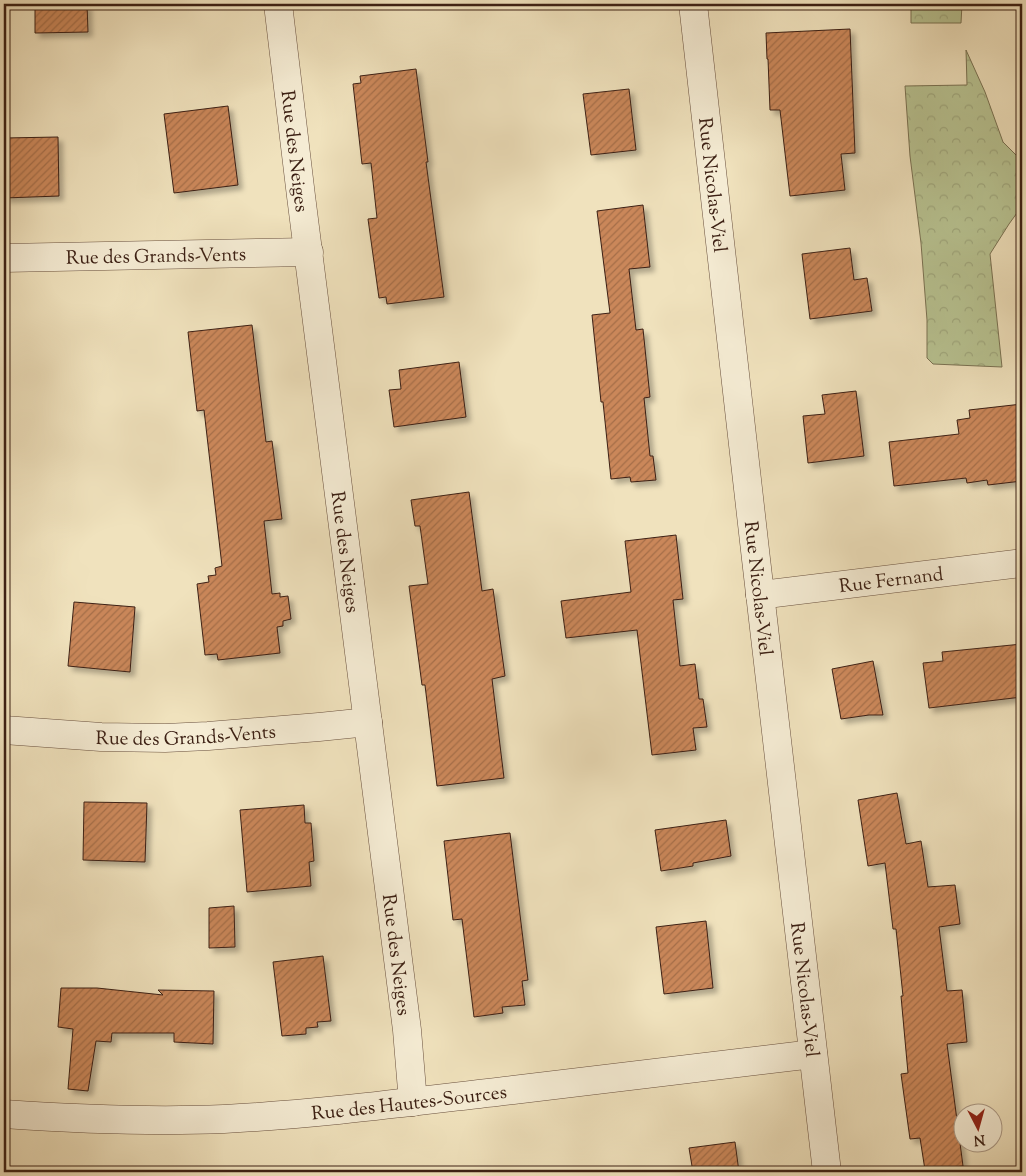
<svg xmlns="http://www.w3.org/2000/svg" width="1026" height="1176" font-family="'Sorts Mill Goudy',serif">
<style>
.forest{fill:url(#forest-crowns);stroke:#7a7253}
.building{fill:url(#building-hatch);stroke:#3c2014;filter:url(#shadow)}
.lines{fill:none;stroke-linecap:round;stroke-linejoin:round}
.minor-casing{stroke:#69503e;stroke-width:29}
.minor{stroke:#f5ecd4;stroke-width:28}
.labels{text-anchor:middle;stroke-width:4;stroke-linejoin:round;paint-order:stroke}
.street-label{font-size:19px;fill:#3c2014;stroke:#f5ecd4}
</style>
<defs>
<pattern id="forest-crowns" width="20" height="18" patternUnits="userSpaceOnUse" patternTransform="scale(1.25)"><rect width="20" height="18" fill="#b8c392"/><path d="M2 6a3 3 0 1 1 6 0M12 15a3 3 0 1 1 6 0" fill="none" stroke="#9fa77d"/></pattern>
<pattern id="building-hatch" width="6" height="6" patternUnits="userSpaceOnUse" patternTransform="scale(1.25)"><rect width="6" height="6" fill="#ca875a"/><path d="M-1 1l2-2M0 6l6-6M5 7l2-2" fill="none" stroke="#a56e49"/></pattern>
<filter id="shadow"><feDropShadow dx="4.5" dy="4.5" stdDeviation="2.5" flood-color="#0004"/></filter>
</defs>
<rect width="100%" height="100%" fill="#f0e2bd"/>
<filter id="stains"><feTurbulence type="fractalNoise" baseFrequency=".004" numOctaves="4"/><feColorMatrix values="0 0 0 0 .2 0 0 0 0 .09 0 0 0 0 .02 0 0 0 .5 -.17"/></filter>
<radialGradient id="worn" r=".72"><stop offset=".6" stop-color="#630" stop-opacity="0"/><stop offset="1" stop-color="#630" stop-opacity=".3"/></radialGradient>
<g class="forest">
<polygon points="911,4 962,4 961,23 911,23"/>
<polygon points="966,50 985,92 1003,142 1022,161 1022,206 1009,224 990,254 1002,367 933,364 927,358 927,320 921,243 910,156 905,86 967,85"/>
</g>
<g class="building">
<polygon points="35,4 87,4 88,32 35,33"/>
<polygon points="850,29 855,153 841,154 845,190 790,196 780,110 770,110 768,59 767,59 766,33"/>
<polygon points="416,69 428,162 426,162 444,297 387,304 386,297 379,298 368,219 377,218 371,163 362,164 353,84 361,83 360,76"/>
<polygon points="629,89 636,150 591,155 583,94"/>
<polygon points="228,106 238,185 174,193 164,114"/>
<polygon points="58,137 59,196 4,198 4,138"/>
<polygon points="643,205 650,267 629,269 636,330 643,329 650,397 644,398 650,456 653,456 656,480 631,482 630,477 611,479 603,402 601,402 592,315 610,313 597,211"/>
<polygon points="850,248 854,280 867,278 872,311 810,319 802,254"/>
<polygon points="252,325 266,442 272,441 282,519 264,521 272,594 280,593 280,597 288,596 291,619 283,621 283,626 277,627 280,653 218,660 217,654 205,655 197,584 209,582 208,576 216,575 215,568 222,566 204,410 197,411 188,332"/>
<polygon points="459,362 466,417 394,427 389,390 401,389 399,370"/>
<polygon points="856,391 864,456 808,463 803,416 825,414 822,395"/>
<polygon points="1022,404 1022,481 988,485 987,480 967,483 966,478 894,486 889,442 959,434 957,420 970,418 969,410"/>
<polygon points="469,492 482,591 493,589 505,676 492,679 504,778 437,786 425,685 422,685 409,586 428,584 420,526 415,526 411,500"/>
<polygon points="676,535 683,599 673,600 680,666 695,664 699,699 703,699 707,727 693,728 696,750 652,755 637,630 566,638 561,601 631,592 625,541"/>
<polygon points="74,602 135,607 130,672 68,666"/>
<polygon points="1022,644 1022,697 929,708 923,663 943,661 942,652"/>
<polygon points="873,661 883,715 869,715 841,719 832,669"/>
<polygon points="897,793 906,844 921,841 928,887 955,885 960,924 939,927 947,991 962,990 967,1042 947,1044 963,1166 925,1170 920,1138 910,1139 901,1074 908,1073 901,996 903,996 896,929 893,929 885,863 868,866 858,800"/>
<polygon points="84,802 147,803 145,862 83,860"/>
<polygon points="304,805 305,823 311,823 314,861 309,862 311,886 247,892 240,810"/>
<polygon points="726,820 731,856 693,863 693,866 661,871 655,830"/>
<polygon points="510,833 528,980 522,981 525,1005 502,1007 503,1013 474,1017 462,919 453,920 444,841"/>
<polygon points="234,906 235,947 209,948 209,908"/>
<polygon points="706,921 713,988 664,994 656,927"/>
<polygon points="323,956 331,1021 317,1022 318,1027 306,1028 306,1034 282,1036 273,962"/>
<polygon points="61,988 97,988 163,995 158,990 214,991 213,1044 174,1042 174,1033 112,1033 111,1042 96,1041 88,1091 68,1089 73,1029 58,1027"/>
<polygon points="735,1142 739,1172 693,1172 689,1148"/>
</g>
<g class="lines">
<g class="minor-casing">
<g id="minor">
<path id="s1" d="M278,4L301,196L407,1030L413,1102"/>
<path id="s2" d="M693,4L756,559L827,1172"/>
<path id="s3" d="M4,258L309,252"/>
<path id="s4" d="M760,595L1022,563"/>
<path id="s5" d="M4,730L101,737L165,738L208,736L319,727L368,722"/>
<path id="s6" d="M4,1114C77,1119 151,1122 224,1119C321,1114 417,1101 513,1090C613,1078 713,1066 813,1054"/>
</g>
</g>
<use href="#minor" class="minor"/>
</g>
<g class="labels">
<g class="street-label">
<text dy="7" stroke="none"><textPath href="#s1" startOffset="148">Rue des Neiges</textPath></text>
<text dy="7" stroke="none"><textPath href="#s2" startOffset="182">Rue Nicolas-Viel</textPath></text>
<text dy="7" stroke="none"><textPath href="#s3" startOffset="152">Rue des Grands-Vents</textPath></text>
<text dy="7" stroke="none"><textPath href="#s1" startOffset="552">Rue des Neiges</textPath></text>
<text dy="7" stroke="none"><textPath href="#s4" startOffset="132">Rue Fernand</textPath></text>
<text dy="7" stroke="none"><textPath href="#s2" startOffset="588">Rue Nicolas-Viel</textPath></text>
<text dy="7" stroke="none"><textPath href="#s5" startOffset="182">Rue des Grands-Vents</textPath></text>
<text dy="7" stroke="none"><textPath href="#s1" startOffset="958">Rue des Neiges</textPath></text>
<text dy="7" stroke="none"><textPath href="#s2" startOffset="992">Rue Nicolas-Viel</textPath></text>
<text dy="7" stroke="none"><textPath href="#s6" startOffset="406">Rue des Hautes-Sources</textPath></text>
</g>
</g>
<rect width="1026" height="1176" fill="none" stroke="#f0e2bd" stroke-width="20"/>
<rect x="5" y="5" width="1016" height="1166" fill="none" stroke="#3c2014" stroke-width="2.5"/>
<rect x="10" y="10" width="1006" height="1156" fill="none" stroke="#3c2014"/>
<g transform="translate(978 1128) rotate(174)"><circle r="24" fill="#f5ecd4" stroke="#ab9a87"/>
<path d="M0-4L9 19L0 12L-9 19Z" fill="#8f2418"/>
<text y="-8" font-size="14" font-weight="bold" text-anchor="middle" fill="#3c2014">N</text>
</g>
<rect width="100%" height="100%" filter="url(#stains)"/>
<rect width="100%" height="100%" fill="url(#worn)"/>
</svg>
